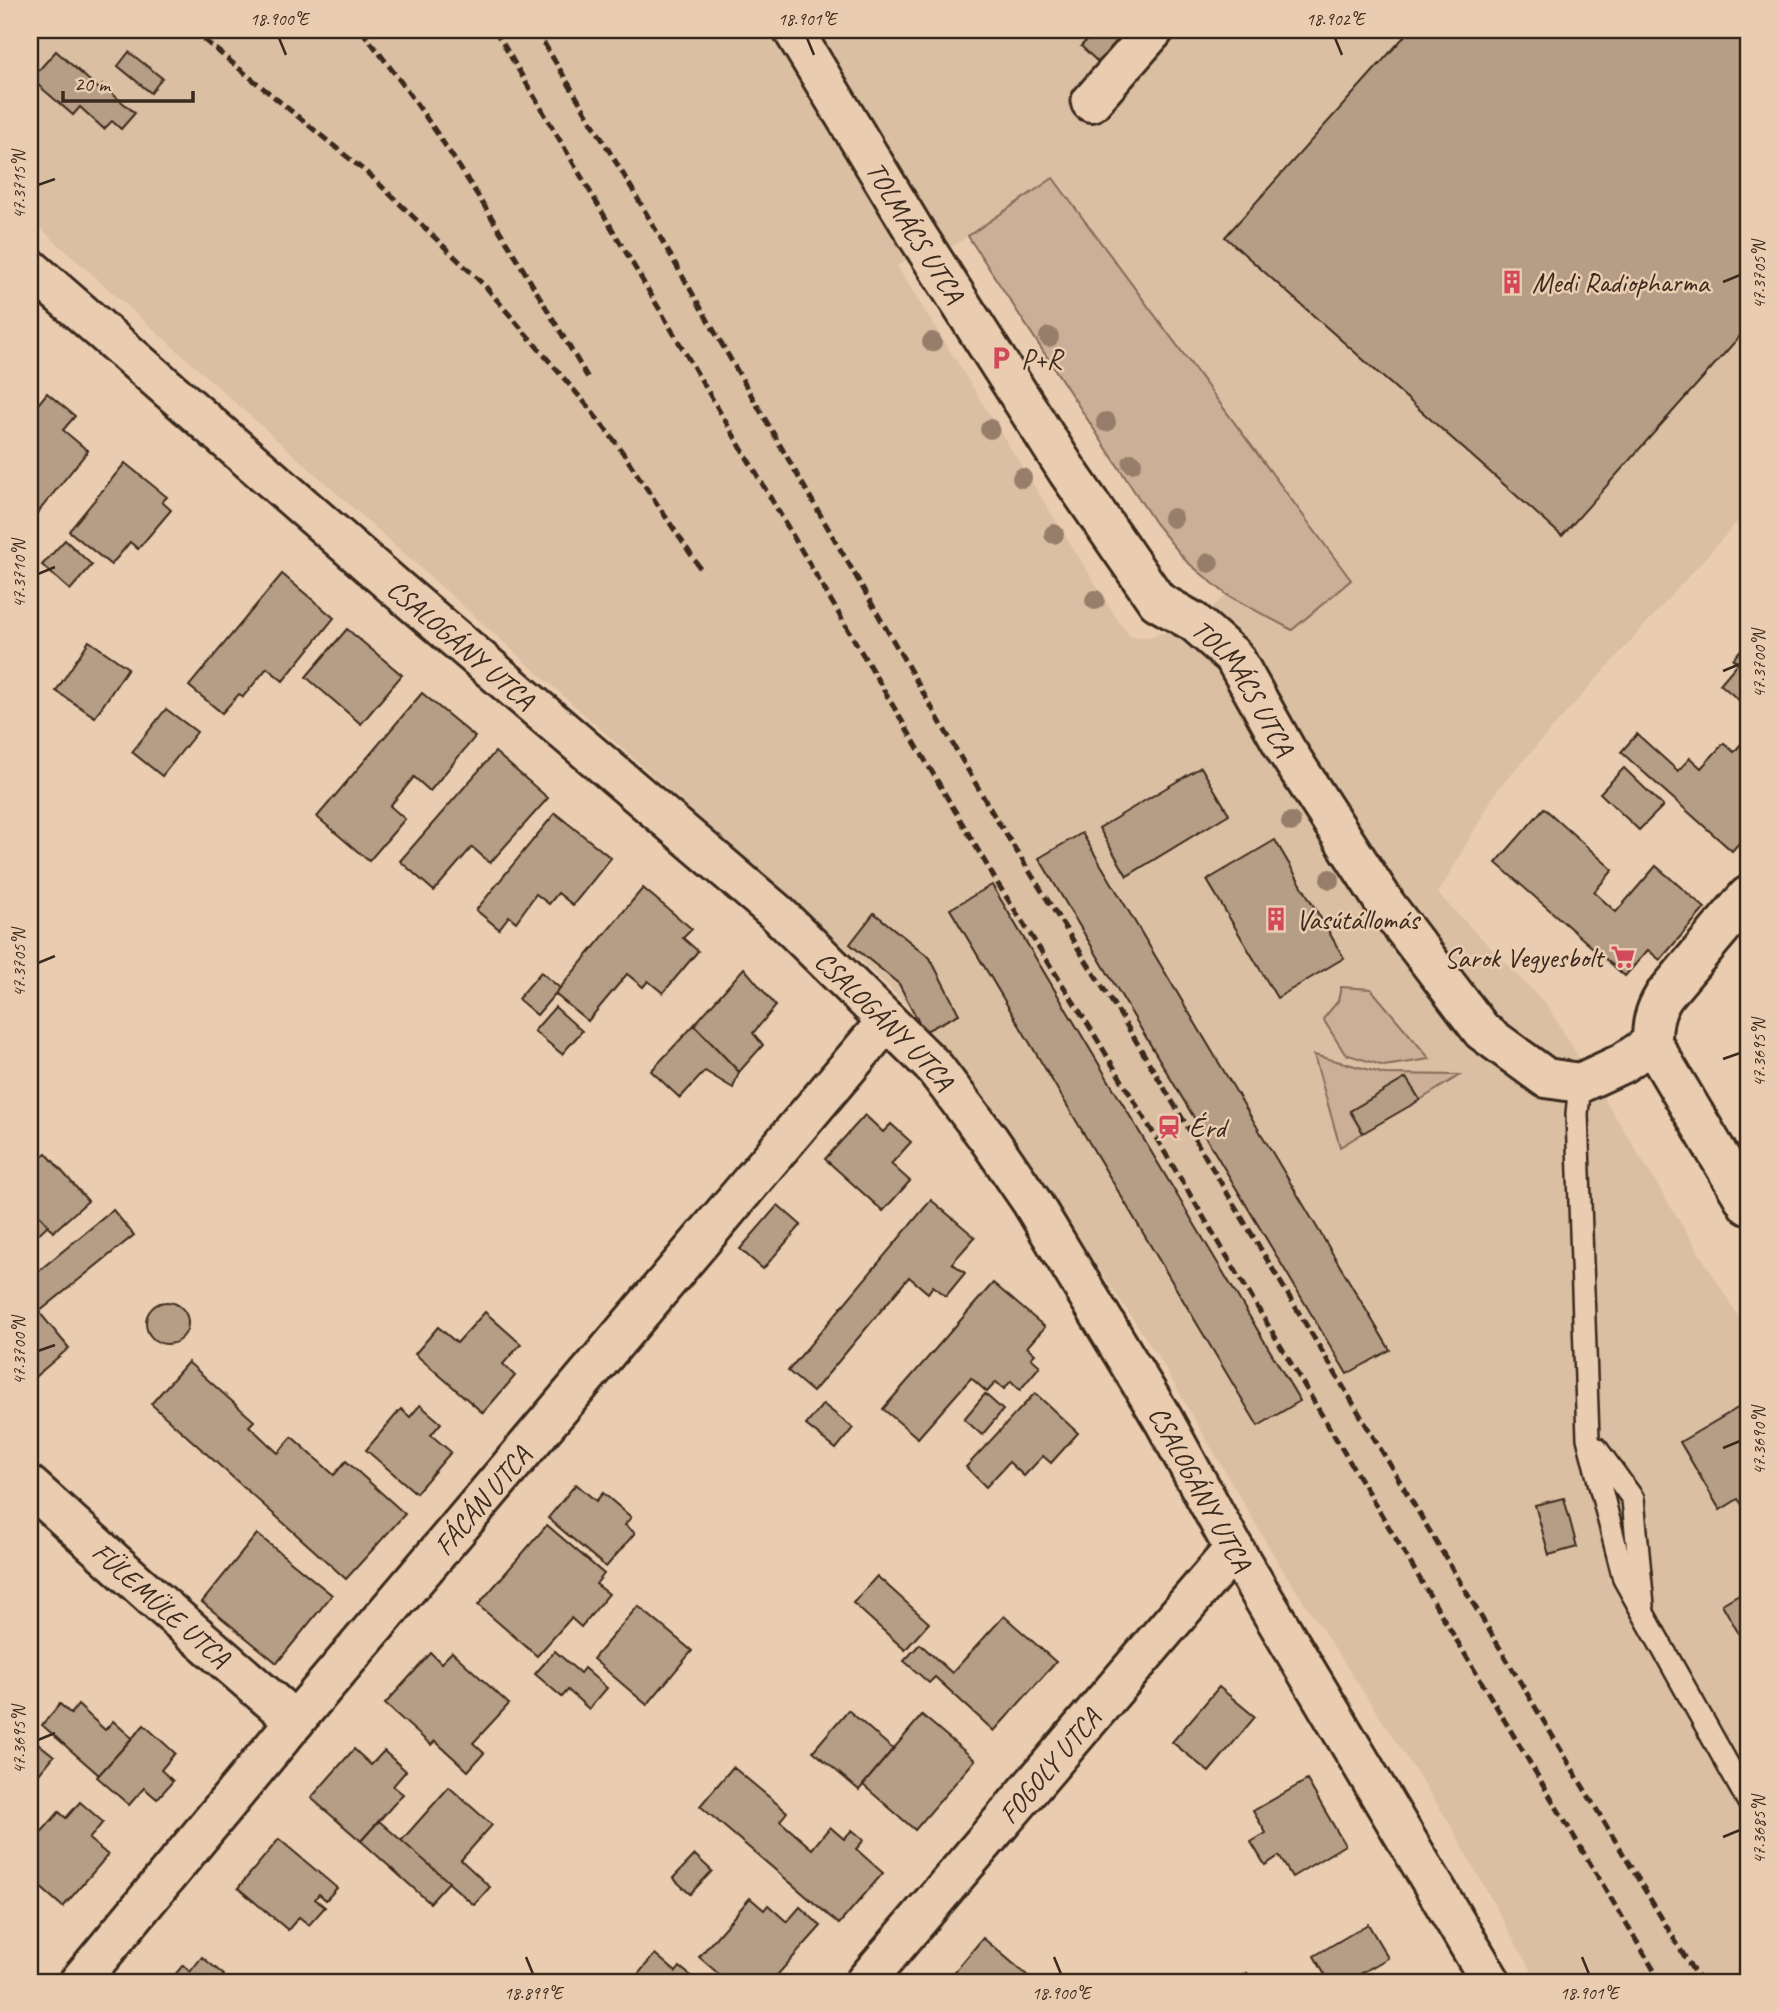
<svg xmlns="http://www.w3.org/2000/svg" width="1778" height="2012" font-family="Caveat,sans-serif">
<style>
.built{fill:#dabfa3;fill-rule:evenodd}
.green{fill:#cbaf96;stroke:#836c5a;stroke-width:2}
.building{fill:#b69d85;stroke:#3b2a1e;stroke-width:2}
.lines{fill:none;stroke-linecap:round;stroke-linejoin:round}
.service-casing{stroke:#3b2a1e;stroke-width:26}
.minor-casing{stroke:#3b2a1e;stroke-width:44}
.service{stroke:#eacdb0;stroke-width:21}
.minor{stroke:#eacdb0;stroke-width:38}
.rail{stroke:#3b2a1e;stroke-width:5;stroke-dasharray:10 5;stroke-linecap:butt}
.tree{fill:#967e6a}
.ticks{fill:none;stroke:#3b2a1e;stroke-width:2.5}
.labels{text-anchor:middle;stroke-width:5;stroke-linejoin:round;paint-order:stroke}
.street-label{font-size:28px;fill:#3b2a1e;stroke:#eacdb0}
.poi-label{font-size:28px;fill:#3b2a1e;stroke:#eacdb0;text-anchor:start}
.neatline{fill:none;stroke:#3b2a1e;stroke-width:2.5}
.ticks-label{font-size:18px;text-anchor:middle;fill:#3b2a1e}
</style>
<rect width="100%" height="100%" fill="#eacdb0"/>
<filter id="ink" filterUnits="userSpaceOnUse"><feTurbulence type="fractalNoise" baseFrequency=".0143" numOctaves="2"/><feDisplacementMap in="SourceGraphic" scale="14" xChannelSelector="R" yChannelSelector="G"/><feConvolveMatrix kernelMatrix="1 2 1 2 8 2 1 2 1" color-interpolation-filters="sRGB"/></filter>
<g filter="url(#ink)">
<path class="built" d="M30,30H1748V510L1497,790L1438,894L1546,1004L1748,1332V1982H1537L1447,1819L1279,1564L1159,1358L987,1102L946,1048L888,986L30,219ZM1052,179L1292,630L1227,595L1188,627L1147,637H1131L1119,622L897,266L920,251L928,263Z"/>
<g class="green">
<polygon points="1053,178 1351,580 1292,630 1227,595 1186,561 1155,523 968,236"/>
<polygon points="1341,987 1371,989 1430,1059 1384,1066 1345,1054 1323,1019 1338,1001"/>
<polygon points="1314,1055 1385,1074 1460,1075 1420,1100 1406,1078 1350,1111 1363,1133 1340,1147"/>
</g>
<g class="building">
<polygon points="1096,30 1130,30 1099,63 1081,46"/>
<polygon points="1410,30 1748,30 1748,327 1562,536 1225,237"/>
<polygon points="56,51 99,89 102,85 135,113 121,129 112,121 104,129 80,107 73,115 31,79"/>
<polygon points="129,52 162,78 151,93 118,66"/>
<polygon points="47,393 75,416 63,430 88,451 30,522 30,414"/>
<polygon points="125,463 167,497 162,502 171,510 138,549 130,542 111,565 69,531"/>
<polygon points="65,540 92,565 70,590 42,565"/>
<polygon points="282,574 334,618 283,681 267,668 243,697 239,694 222,713 189,686"/>
<polygon points="347,629 402,675 361,724 306,677"/>
<polygon points="89,641 128,668 95,717 56,691"/>
<polygon points="1748,641 1748,708 1720,684 1738,663 1733,659"/>
<polygon points="422,693 475,737 430,791 414,777 390,806 405,819 369,861 317,817"/>
<polygon points="166,709 197,732 162,776 132,752"/>
<polygon points="1637,734 1678,771 1690,758 1701,768 1724,743 1734,752 1748,736 1748,833 1732,851 1621,752"/>
<polygon points="495,752 548,798 490,863 472,847 434,891 400,861"/>
<polygon points="1201,767 1229,814 1127,876 1099,828"/>
<polygon points="1624,768 1663,806 1639,830 1600,793"/>
<polygon points="1544,808 1613,870 1594,892 1616,912 1656,866 1705,908 1660,960 1648,950 1625,976 1496,863"/>
<polygon points="555,813 611,858 573,905 558,893 549,904 536,894 516,922 509,916 499,929 476,910"/>
<polygon points="1082,833 1390,1350 1347,1374 1039,858"/>
<polygon points="1275,840 1344,958 1277,998 1207,880"/>
<polygon points="992,885 1300,1401 1258,1426 950,909"/>
<polygon points="643,888 692,929 683,938 698,951 663,993 648,981 643,987 627,974 588,1021 555,994"/>
<polygon points="874,913 930,958 959,1014 924,1032 899,984 850,944"/>
<polygon points="744,968 776,1006 753,1033 763,1045 739,1072 694,1025"/>
<polygon points="541,972 560,988 537,1015 518,999"/>
<polygon points="555,1007 582,1031 562,1054 534,1031"/>
<polygon points="694,1025 739,1072 733,1088 705,1071 680,1098 651,1071"/>
<polygon points="1406,1078 1420,1100 1363,1133 1350,1111"/>
<polygon points="865,1115 883,1132 891,1124 911,1142 891,1164 910,1181 883,1211 825,1159"/>
<polygon points="46,1153 88,1201 53,1232 30,1205 30,1167"/>
<polygon points="931,1200 975,1237 952,1263 965,1273 946,1296 933,1286 928,1293 909,1277 813,1392 788,1371"/>
<polygon points="30,1205 48,1225 30,1242"/>
<polygon points="778,1205 801,1225 763,1269 740,1249"/>
<polygon points="113,1210 134,1235 39,1312 69,1348 30,1381 30,1278"/>
<polygon points="993,1283 1045,1327 1027,1347 1035,1354 1031,1358 1040,1366 1020,1390 1011,1381 1004,1389 996,1382 987,1392 971,1378 918,1438 883,1409"/>
<circle cx="167" cy="1323" r="21"/>
<polygon points="485,1312 521,1344 503,1364 515,1376 483,1413 415,1354 438,1327 457,1343"/>
<polygon points="188,1362 254,1421 249,1426 278,1453 292,1437 334,1475 346,1461 405,1514 346,1579 151,1404"/>
<polygon points="1035,1393 1078,1433 1051,1463 1043,1456 1024,1476 1009,1462 986,1487 966,1467"/>
<polygon points="985,1394 1003,1410 982,1435 964,1419"/>
<polygon points="1748,1402 1748,1509 1746,1510 1738,1499 1720,1510 1680,1442"/>
<polygon points="823,1404 853,1428 836,1449 806,1425"/>
<polygon points="420,1405 441,1423 431,1435 451,1452 416,1493 366,1450 401,1409 410,1417"/>
<polygon points="576,1484 596,1501 603,1493 631,1517 625,1525 635,1533 606,1567 548,1518"/>
<polygon points="1564,1498 1577,1547 1549,1555 1535,1505"/>
<polygon points="547,1525 604,1574 596,1584 609,1594 581,1627 571,1618 537,1656 478,1605"/>
<polygon points="257,1534 332,1595 277,1663 202,1602"/>
<polygon points="877,1576 929,1623 905,1650 853,1603"/>
<polygon points="1748,1589 1748,1650 1722,1604"/>
<polygon points="638,1606 692,1651 647,1705 593,1659"/>
<polygon points="1004,1616 1056,1662 994,1731 935,1677 929,1683 904,1661 920,1644 952,1673"/>
<polygon points="555,1651 580,1673 584,1668 607,1688 589,1709 568,1690 562,1697 535,1674"/>
<polygon points="452,1652 509,1704 473,1743 484,1753 468,1771 435,1741 431,1745 385,1704 431,1653 441,1663"/>
<polygon points="1219,1687 1255,1717 1209,1772 1172,1742"/>
<polygon points="60,1704 71,1714 78,1705 105,1730 113,1721 132,1738 99,1775 42,1725"/>
<polygon points="848,1710 893,1749 859,1790 813,1751"/>
<polygon points="922,1715 975,1760 915,1830 863,1785"/>
<polygon points="144,1725 175,1753 161,1770 173,1781 157,1799 144,1788 129,1805 97,1777"/>
<polygon points="30,1737 54,1756 39,1774 30,1766"/>
<polygon points="354,1749 371,1765 384,1751 406,1771 393,1786 403,1794 361,1841 311,1798"/>
<polygon points="733,1767 787,1812 780,1821 812,1849 830,1827 844,1839 852,1830 864,1840 856,1849 883,1873 839,1924 700,1806"/>
<polygon points="1307,1780 1345,1845 1292,1877 1279,1856 1265,1865 1251,1842 1266,1833 1253,1811"/>
<polygon points="449,1787 492,1825 461,1860 490,1887 474,1905 401,1841"/>
<polygon points="80,1802 103,1822 89,1839 108,1855 63,1907 30,1878 30,1845 59,1812 66,1818"/>
<polygon points="379,1821 449,1882 430,1903 361,1841"/>
<polygon points="279,1839 337,1888 326,1900 319,1894 315,1899 325,1907 309,1925 299,1917 288,1930 238,1888"/>
<polygon points="695,1855 712,1871 690,1894 673,1878"/>
<polygon points="750,1898 764,1910 768,1905 787,1922 800,1907 821,1926 771,1982 728,1982 699,1957"/>
<polygon points="1368,1924 1388,1958 1346,1982 1329,1982 1314,1956"/>
<polygon points="983,1938 1035,1982 946,1982"/>
<polygon points="655,1954 676,1972 680,1967 698,1982 638,1982 634,1979"/>
<polygon points="202,1957 224,1975 217,1982 169,1982 183,1965 190,1972"/>
<polygon points="1247,1973 1252,1982 1232,1982"/>
</g>
<g class="lines">
<g class="service-casing">
<g id="service">
<polyline points="1580,1083 1577,1114 1588,1438 1606,1509 1624,1579 1748,1801"/>
<polyline points="1596,1448 1633,1499 1643,1606"/>
</g>
</g>
<g class="minor-casing">
<g id="minor">
<path id="s1" d="M793,30L915,232L1068,472L1157,601L1194,622L1234,657L1286,750L1386,905L1482,1031L1546,1078L1580,1083L1623,1063L1652,1043"/>
<polyline points="1091,102 1154,30"/>
<path id="s2" d="M30,268L395,587L777,913L934,1067L988,1138L1031,1201L1164,1421L1234,1549L1491,1982"/>
<path d="M1748,896L1664,996C1654,1012 1652,1024 1652,1043L1748,1205"/>
<path id="s3" d="M30,1486L157,1601L295,1721"/>
<path id="s4" d="M79,1982L295,1721L887,1021"/>
<path id="s5" d="M865,1982L1234,1549"/>
</g>
</g>
<use href="#service" class="service"/>
<use href="#minor" class="minor"/>
<g class="rail">
<polyline points="192,30 372,177 485,286 585,403 617,444 700,568"/>
<path d="M361,30C448,138 517,259 588,378"/>
<polyline points="495,30 998,884 1091,1029 1661,1982"/>
<polyline points="536,30 631,187 995,817 1124,1021 1700,1982"/>
</g>
</g>
<g class="tree">
<circle cx="1049" cy="337" r="10"/>
<circle cx="932" cy="342" r="10"/>
<circle cx="1106" cy="422" r="10"/>
<circle cx="990" cy="429" r="10"/>
<circle cx="1132" cy="463" r="10"/>
<circle cx="1022" cy="478" r="10"/>
<circle cx="1173" cy="518" r="10"/>
<circle cx="1054" cy="534" r="10"/>
<circle cx="1209" cy="563" r="10"/>
<circle cx="1095" cy="600" r="10"/>
<circle cx="1291" cy="822" r="10"/>
<circle cx="1330" cy="879" r="10"/>
</g>
</g>
<path class="ticks" d="M279,38L286,55M807,38L814,55M1335,38L1342,55M38,185L55,179M1723,282L1740,275M38,574L55,567M1723,671L1740,664M38,963L55,956M1723,1059L1740,1053M38,1351L55,1345M1723,1448L1740,1441M38,1740L55,1733M1723,1837L1740,1830M526,1957L533,1974M1054,1957L1061,1974M1582,1957L1589,1974"/>
<defs>
<g id="building-bare" transform="scale(1.89)"><path d="M-4-6H4V6H1V3H-1V6H-4ZM-2.5-4.3h1.7v1.8h-1.7ZM.8-4.3h1.7v1.8H.8ZM-2.5-1h1.7V.8h-1.7ZM.8-1h1.7V.8H.8Z" fill="#d1495b" stroke="#eacdb0" stroke-width="2.5" paint-order="stroke"/></g>
<g id="parking-bare" transform="scale(1.89)"><path d="M-3.5-5.5H1a3.5 3.5 0 0 1 0 7H-1V5.5H-3.5ZM-1-3.4V-.6H.8a1.4 1.4 0 0 0 0-2.8Z" fill="#d1495b" stroke="#eacdb0" stroke-width="2.5" paint-order="stroke"/></g>
<g id="supermarket-bare" transform="scale(1.89)"><path d="M-6-5.5h2.5l.6 2H6L4.5 2H-2.5L-4.4-4H-6ZM-1.5 3.2a1.3 1.3 0 1 0 .1 0ZM3 3.2a1.3 1.3 0 1 0 .1 0Z" fill="#d1495b" stroke="#eacdb0" stroke-width="2.5" paint-order="stroke"/></g>
<g id="station-bare" transform="scale(1.89)"><path d="M-3-6H3Q5-6 5-4V2Q5 4 3 4L4.5 6H3L1.5 4h-3L-3 6H-4.5L-3 4Q-5 4-5 2V-4Q-5-6-3-6ZM-3.5-4v3h7v-3ZM-3.5 1v1.5H-2V1ZM2 1v1.5H3.5V1Z" fill="#d1495b" stroke="#eacdb0" stroke-width="2.5" paint-order="stroke"/></g>
</defs>
<g fill-rule="evenodd">
<use href="#building-bare" x="1512" y="282"/>
<use href="#parking-bare" x="1001" y="358"/>
<use href="#building-bare" x="1276" y="919"/>
<use href="#supermarket-bare" x="1623" y="957"/>
<use href="#station-bare" x="1169" y="1127"/>
</g>
<g class="labels">
<g class="street-label">
<text dy="10" stroke="none"><textPath href="#s1" startOffset="236">TOLMÁCS UTCA</textPath></text>
<text dy="10" stroke="none"><textPath href="#s2" startOffset="572">CSALOGÁNY UTCA</textPath></text>
<text dy="10" stroke="none"><textPath href="#s1" startOffset="803">TOLMÁCS UTCA</textPath></text>
<text dy="10" stroke="none"><textPath href="#s2" startOffset="1139">CSALOGÁNY UTCA</textPath></text>
<text dy="10" stroke="none"><textPath href="#s2" startOffset="1706">CSALOGÁNY UTCA</textPath></text>
<text dy="10" stroke="none"><textPath href="#s4" startOffset="628">FÁCÁN UTCA</textPath></text>
<text dy="10" stroke="none"><textPath href="#s3" startOffset="177">FÜLEMÜLE UTCA</textPath></text>
<text dy="10" stroke="none"><textPath href="#s5" startOffset="284">FOGOLY UTCA</textPath></text>
</g>
<g class="poi-label">
<text x="1532" y="292">Medi Radiopharma</text>
<text x="1021" y="368">P+R</text>
<text x="1296" y="929">Vasútállomás</text>
<text x="1603" y="967" text-anchor="end">Sarok Vegyesbolt</text>
<text x="1189" y="1137">Érd</text>
</g>
</g>
<rect width="1778" height="2012" fill="none" stroke="#eacdb0" stroke-width="77"/>
<path d="M63 91v10h130v-10" fill="none" stroke="#3b2a1e" stroke-width="3.5"/>
<text x="74" y="91" font-size="21" fill="#3b2a1e" stroke="#eacdb0" stroke-width="5" paint-order="stroke">20 m</text>
<rect x="38" y="38" width="1702" height="1936" class="neatline"/>
<g class="ticks-label">
<text x="279" y="25">18.900°E</text>
<text x="807" y="25">18.901°E</text>
<text x="1335" y="25">18.902°E</text>
<text transform="translate(19 185) rotate(-90)" y="6">47.3715°N</text>
<text transform="translate(1759 275) rotate(-90)" y="6">47.3705°N</text>
<text transform="translate(19 574) rotate(-90)" y="6">47.3710°N</text>
<text transform="translate(1759 664) rotate(-90)" y="6">47.3700°N</text>
<text transform="translate(19 963) rotate(-90)" y="6">47.3705°N</text>
<text transform="translate(1759 1053) rotate(-90)" y="6">47.3695°N</text>
<text transform="translate(19 1351) rotate(-90)" y="6">47.3700°N</text>
<text transform="translate(1759 1441) rotate(-90)" y="6">47.3690°N</text>
<text transform="translate(19 1740) rotate(-90)" y="6">47.3695°N</text>
<text transform="translate(1759 1830) rotate(-90)" y="6">47.3685°N</text>
<text x="533" y="1999">18.899°E</text>
<text x="1061" y="1999">18.900°E</text>
<text x="1589" y="1999">18.901°E</text>
</g>
</svg>
